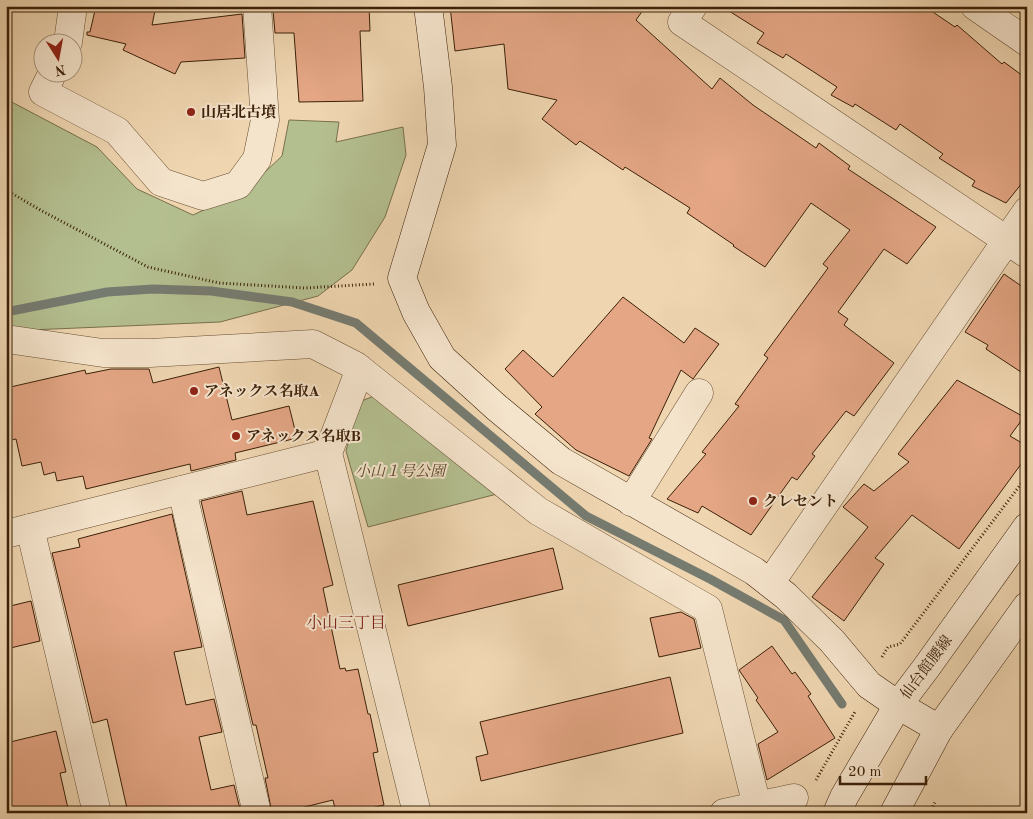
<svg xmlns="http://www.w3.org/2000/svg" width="1033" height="819" font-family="'Old Standard TT','Noto Serif JP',serif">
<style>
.green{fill:#b4bf90;stroke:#78704c}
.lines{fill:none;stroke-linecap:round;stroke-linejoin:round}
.stream{stroke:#767b70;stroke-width:9}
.building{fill:#e4a685;stroke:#3b2008}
.street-casing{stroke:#684e32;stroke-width:29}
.secondary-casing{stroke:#3b2008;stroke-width:29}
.path{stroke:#3b2008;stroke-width:3;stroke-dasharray:1 2.5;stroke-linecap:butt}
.street{stroke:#f5e4cc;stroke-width:28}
.secondary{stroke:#f5e4cc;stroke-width:28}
.poi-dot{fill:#8f2418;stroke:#f5e4cc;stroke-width:2}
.labels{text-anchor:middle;stroke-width:4;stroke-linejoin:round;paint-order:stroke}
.poi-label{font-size:15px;font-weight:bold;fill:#3b2008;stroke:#f5e4cc;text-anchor:start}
.park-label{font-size:15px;font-style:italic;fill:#59482a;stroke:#f5e4cc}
.street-label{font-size:15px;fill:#3b2008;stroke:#f5e4cc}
.neighbourhood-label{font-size:16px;fill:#7a1f14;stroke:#f5e4cc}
</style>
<rect width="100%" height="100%" fill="#efd6b1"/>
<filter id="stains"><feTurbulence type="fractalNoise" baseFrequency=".004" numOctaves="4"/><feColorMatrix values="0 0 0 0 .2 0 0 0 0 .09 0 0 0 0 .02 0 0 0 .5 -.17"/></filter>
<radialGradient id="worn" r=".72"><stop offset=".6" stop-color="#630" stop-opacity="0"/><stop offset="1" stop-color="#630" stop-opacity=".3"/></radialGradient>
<g class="green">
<polygon points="6,99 97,147 137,189 193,215 246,190 282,156 289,120 339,122 336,142 403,127 406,155 385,217 352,270 318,296 220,322 6,331"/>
<polygon points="379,394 501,493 368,527 346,451 359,402"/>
</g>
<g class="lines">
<polyline class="stream" points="6,312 107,292 153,289 211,291 292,302 356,323 586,516 710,579 784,620 842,704"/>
</g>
<g class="building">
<polygon points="96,6 156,6 152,25 242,14 245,58 181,62 175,74 123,50 126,44 87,35 87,32 90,32"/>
<polygon points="286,6 369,6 370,31 360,31 363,101 299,102 294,33 275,33 273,10 286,8"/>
<polygon points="450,6 646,6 636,20 712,89 720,78 753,105 816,148 819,143 850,166 848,169 936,227 907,264 884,249 838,312 848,319 844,325 894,363 854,416 846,411 812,454 815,456 797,480 792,477 751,535 702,506 698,513 667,499 706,454 702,452 739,406 735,404 768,358 764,355 828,268 823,264 850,230 811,203 765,267 733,246 734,245 687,213 690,208 625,167 623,170 580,141 576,145 542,119 557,100 508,89 504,44 455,51"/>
<polygon points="721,6 924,6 955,27 957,25 1002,64 1004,62 1027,79 1027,177 1006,203 972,186 975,181 939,158 943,154 900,124 896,130 855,104 853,107 831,95 837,87 786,54 783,58 757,43 764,33"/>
<polygon points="1004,274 1027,290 1027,376 986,349 988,345 965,332"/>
<polygon points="623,297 684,343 695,328 719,344 693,379 681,370 649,438 652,439 629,476 576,450 535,414 542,407 505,369 523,350 553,377"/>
<polygon points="219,367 232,420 289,406 297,438 235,453 236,460 191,471 190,464 86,489 83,476 57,481 55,472 44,475 41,462 22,466 16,439 6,441 6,388 85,370 86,374 111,369 149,369 153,383"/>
<polygon points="957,380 1024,417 1010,436 1027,446 1027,456 959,549 912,515 875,558 884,564 844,621 812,597 868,527 843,507 864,484 874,491 909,462 898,454"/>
<polygon points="242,491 247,515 313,501 333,585 323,588 340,669 345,668 346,671 358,669 368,714 370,714 378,752 373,753 384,805 349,813 336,813 333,800 280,813 272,813 265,778 268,778 256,725 253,725 201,501"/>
<polygon points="172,514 202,647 174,652 186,705 214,699 222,732 199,737 211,790 234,785 241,813 128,813 107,719 93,723 52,553 80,547 78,539"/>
<polygon points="553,548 563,589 408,626 398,585"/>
<polygon points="31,601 40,641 6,649 6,607"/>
<polygon points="681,612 694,619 701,648 659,657 650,618"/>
<polygon points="772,646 792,674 795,672 811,694 808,696 835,738 767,780 758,744 778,732 756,700 758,698 739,670"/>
<polygon points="670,677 683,733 481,781 476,757 488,754 480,722"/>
<polygon points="56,731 66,772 60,773 69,813 6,813 6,743"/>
</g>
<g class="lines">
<g class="street-casing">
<g id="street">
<polyline points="693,6 682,22 1027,254"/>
<polyline points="975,6 1027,42"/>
<polyline points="68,42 73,6"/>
<polyline points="53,72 43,92 117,131 161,182 203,196 238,185 257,159 265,120 257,6"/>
<polyline points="6,339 103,353 150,353 313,344 356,366 538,511 708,609 757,806"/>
<polyline points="360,369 328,453 417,813"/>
<polyline points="182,490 257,813"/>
<polyline points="631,502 699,393"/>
<polyline points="30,528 97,813"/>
<polyline points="6,534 328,453"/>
<polyline points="770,583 1027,211"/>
<polyline points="724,813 794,798"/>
</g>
</g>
<g class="secondary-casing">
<g id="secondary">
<polyline points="428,6 438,87 442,145 402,278 416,312 442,358 496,407 561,461 754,571 786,596 832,641 869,685 898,705 939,729"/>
<polyline points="837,813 844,797 898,705 926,668 1027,527"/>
<polyline points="894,813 939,729 1027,606"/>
</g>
</g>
<g class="path">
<polyline points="6,190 42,211 148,267 219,283 305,288 374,284"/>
<polyline points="882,657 888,647 900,644 1027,476"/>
<polyline points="816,780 856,710"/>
<polyline points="930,813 935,802"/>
</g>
<use href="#street" class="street"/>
<use href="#secondary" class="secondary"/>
</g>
<g class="poi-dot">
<circle cx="191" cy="112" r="5"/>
<circle cx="194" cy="391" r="5"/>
<circle cx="236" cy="436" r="5"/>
<circle cx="753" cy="501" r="5"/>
</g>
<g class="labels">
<g class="poi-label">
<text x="201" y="117">山居北古墳</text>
<text x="204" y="396">アネックス名取A</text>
<text x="246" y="441">アネックス名取B</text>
<text x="763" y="506">クレセント</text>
</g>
<g class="park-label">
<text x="400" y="476">小山１号公園</text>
</g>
<g class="street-label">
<text transform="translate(926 667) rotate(-53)" y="5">仙台館腰線</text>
</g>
<g class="neighbourhood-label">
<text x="346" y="628">小山三丁目</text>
</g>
</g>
<rect width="1033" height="819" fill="none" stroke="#efd6b1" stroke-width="25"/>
<rect x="8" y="8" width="1018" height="804" fill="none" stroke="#3b2008" stroke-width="2.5"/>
<rect x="12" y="12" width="1008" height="794" fill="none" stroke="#3b2008"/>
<g transform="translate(58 58) rotate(169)"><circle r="24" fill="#f5e4cc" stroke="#ab967e"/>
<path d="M0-4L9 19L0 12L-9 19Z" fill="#8f2418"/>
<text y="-8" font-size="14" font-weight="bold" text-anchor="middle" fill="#3b2008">N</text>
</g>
<path d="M840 776v8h86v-8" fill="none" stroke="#3b2008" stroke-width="2.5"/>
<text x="848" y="776" font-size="15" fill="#3b2008" stroke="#f5e4cc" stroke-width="4" paint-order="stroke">20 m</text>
<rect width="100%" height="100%" filter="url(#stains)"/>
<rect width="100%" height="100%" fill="url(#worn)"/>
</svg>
